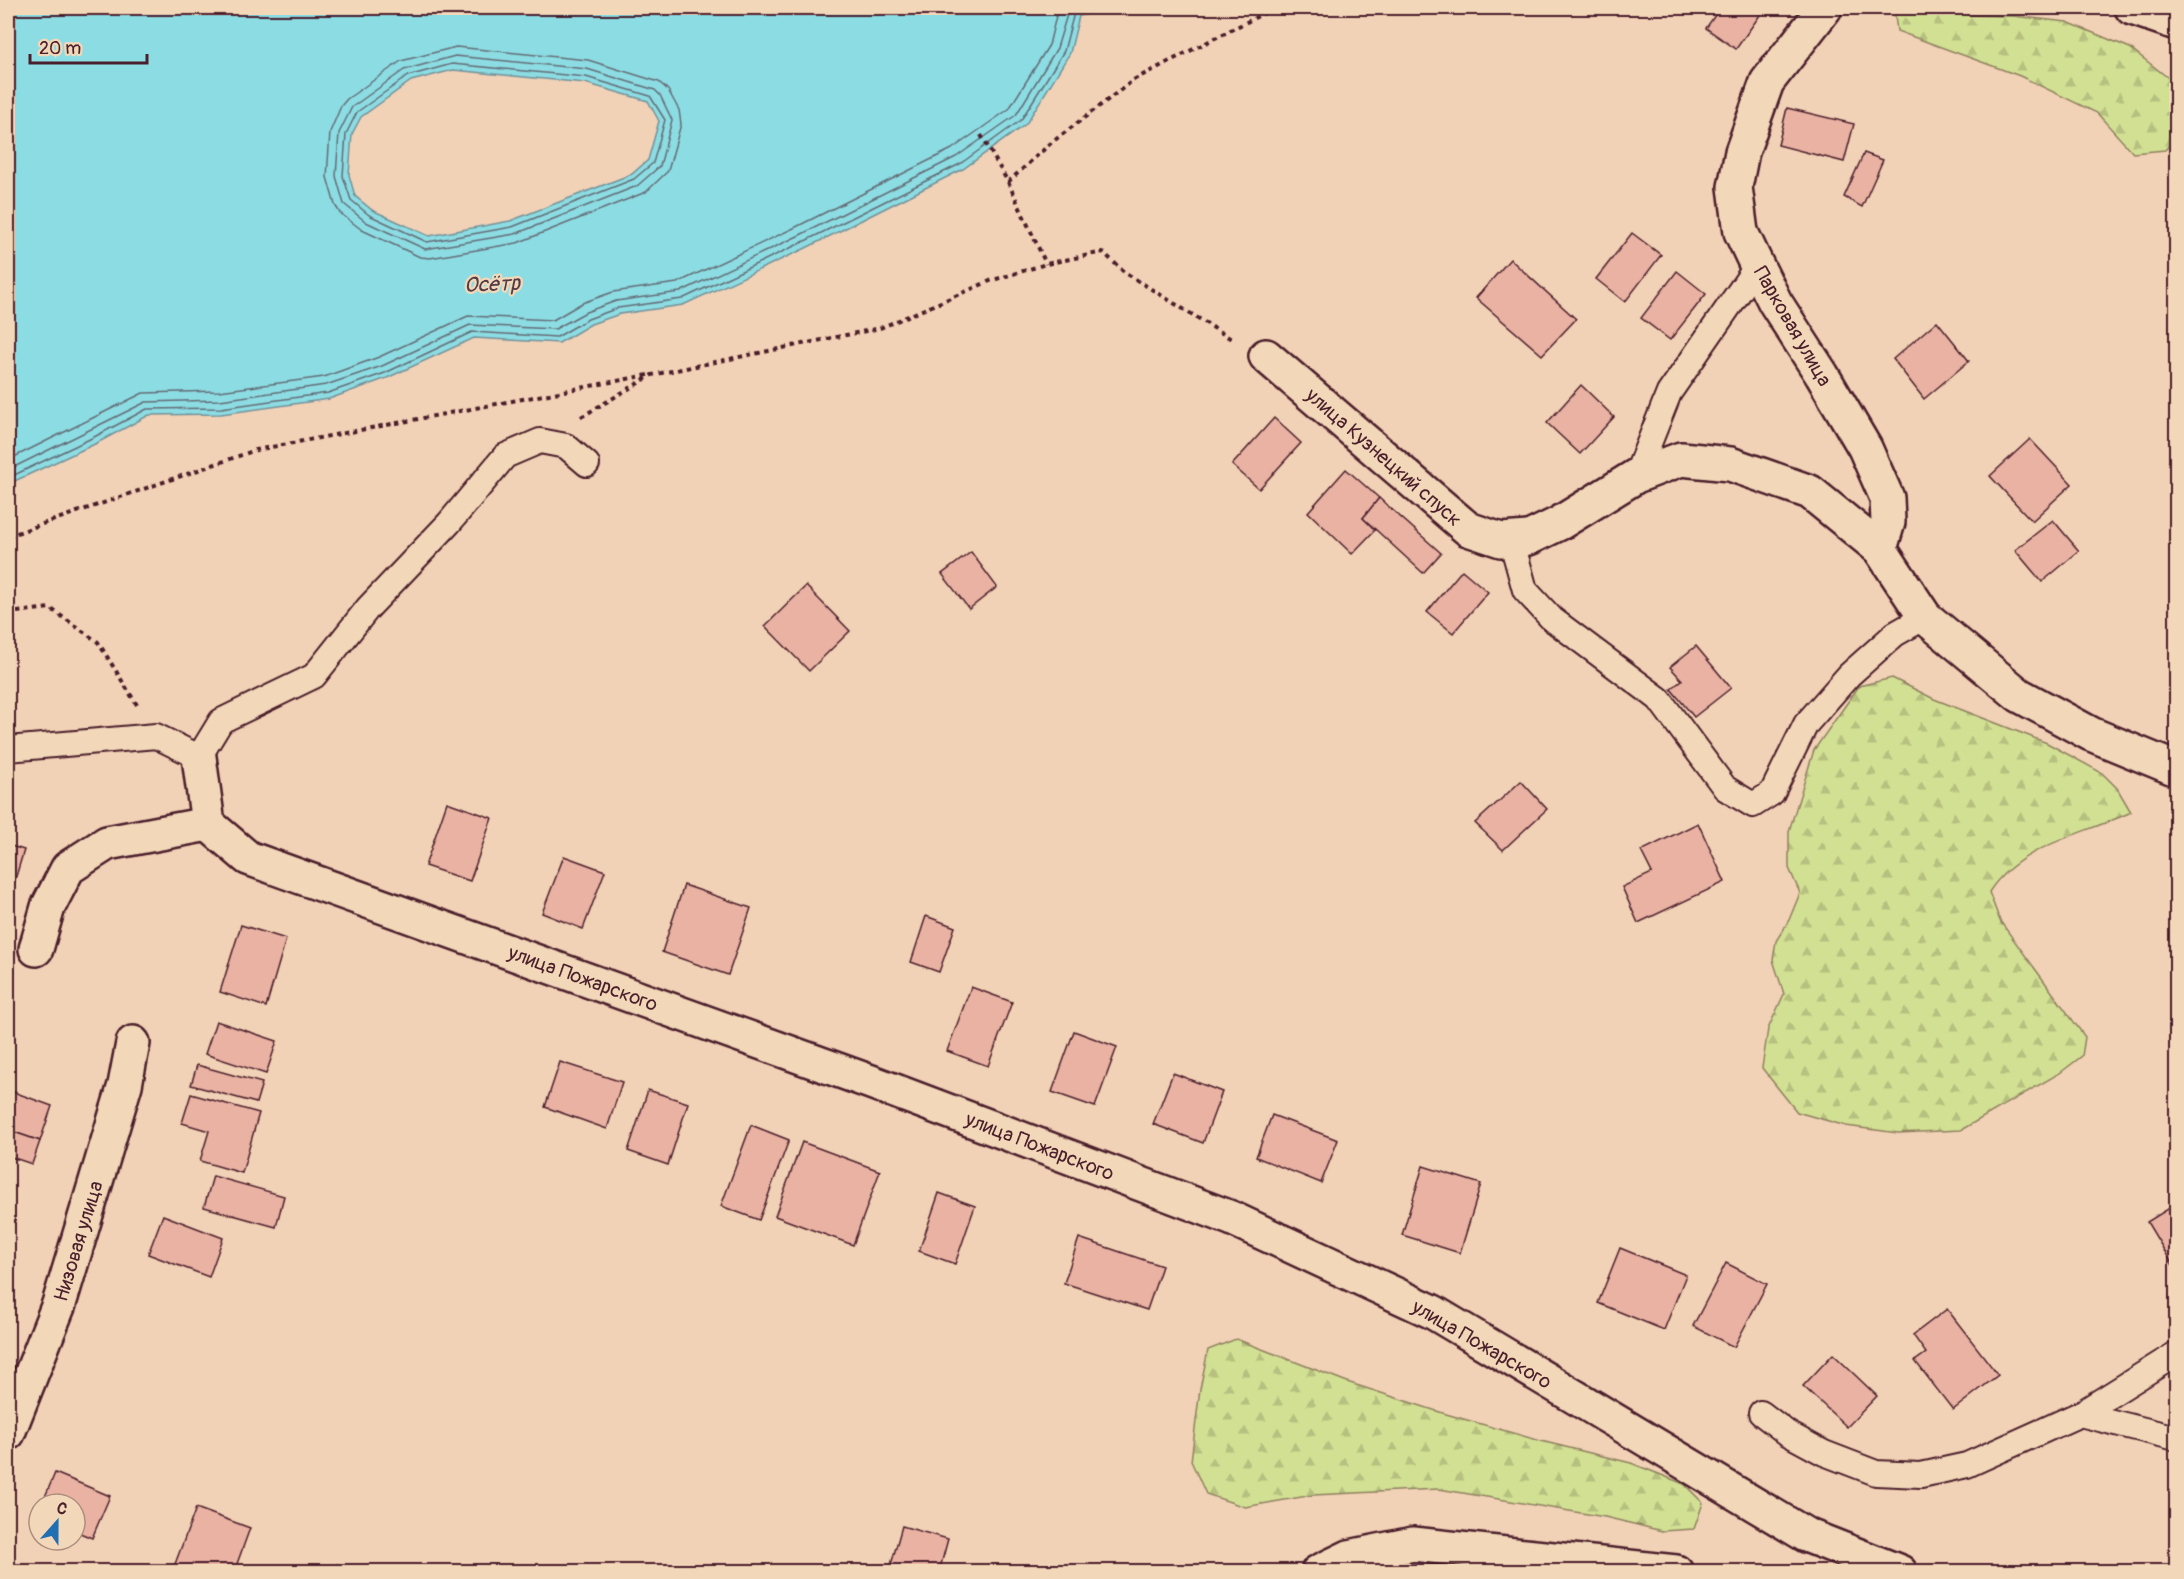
<svg xmlns="http://www.w3.org/2000/svg" width="2184" height="1579" font-family="Pangolin,sans-serif">
<style>
.forest{fill:url(#forest-firs);stroke:#8e805f;stroke-width:1.5}
.water{fill:#8cdde3;stroke:#729199;stroke-width:1.5;fill-rule:evenodd}
.lines{fill:none;stroke-linecap:round;stroke-linejoin:round}
.shore{stroke:#646b75;stroke-width:1.5}
.building{fill:#e9b2a3;stroke:#4a1f2b;stroke-width:1.5}
.lane-casing{stroke:#4a1f2b;stroke-width:28}
.street-casing{stroke:#4a1f2b;stroke-width:38}
.path{stroke:#4a1f2b;stroke-width:4;stroke-dasharray:4.5 4.5;stroke-linecap:butt}
.lane{stroke:#f2d8b9;stroke-width:24}
.street{stroke:#f2d8b9;stroke-width:33}
.labels{text-anchor:middle;stroke-width:4.5;stroke-linejoin:round;paint-order:stroke}
.street-label{font-size:20px;fill:#4a1f2b;stroke:#f2d8b9}
.water-label{font-size:21px;font-style:italic;fill:#543c47;stroke:#f2d8b9}
</style>
<defs>
<pattern id="forest-firs" width="22" height="20" patternUnits="userSpaceOnUse" patternTransform="scale(1.5)"><rect width="22" height="20" fill="#d2e093"/><path d="M5 1l3.5 6h-7zM16 11l3.5 6h-7z" fill="#b6c07f"/></pattern>
</defs>
<rect width="100%" height="100%" fill="#f2d2b6"/>
<filter id="ink" filterUnits="userSpaceOnUse"><feTurbulence type="fractalNoise" baseFrequency=".0167" numOctaves="2"/><feDisplacementMap in="SourceGraphic" scale="12" xChannelSelector="R" yChannelSelector="G"/><feConvolveMatrix kernelMatrix="1 2 1 2 8 2 1 2 1" color-interpolation-filters="sRGB"/></filter>
<g filter="url(#ink)">
<g class="forest">
<polygon points="1894,8 1955,8 1968,15 2013,16 2067,22 2130,48 2176,84 2176,137 2165,150 2133,153 2097,113 2020,76 1897,31"/>
<path d="M1892,678L1934,699L2047,743L2102,773L2117,788L2131,812C2083,835 2019,845 1989,892L2000,921L2085,1037L2082,1056L2060,1073L1961,1130L1898,1133L1846,1126L1797,1112L1762,1068L1768,1029L1784,994L1773,960L1776,941L1789,920L1800,893L1789,868V831L1814,750L1859,686Z"/>
<polygon points="1236,1339 1350,1383 1446,1414 1541,1441 1631,1463 1684,1484 1703,1503 1694,1529 1662,1531 1605,1517 1439,1489 1313,1495 1245,1507 1206,1494 1191,1461 1200,1389 1208,1350"/>
</g>
<path class="water" d="M8,8H1117L1079,16L1070,53L1026,124L963,169L806,248L683,305L620,314L591,324L559,343L474,338L387,378L329,399L221,414L149,415L97,443L8,484ZM453,70L585,83L648,101L659,121L648,160L632,174L510,221L429,236L372,210L355,196L349,175L352,134L361,117L411,81Z"/>
<g class="lines">
<g class="shore">
<polygon points="456,47 588,60 659,82 668,90 679,110 681,124 668,171 646,192 517,243 430,258 420,257 362,230 340,213 335,205 327,177 330,132 341,106 347,99 401,61"/>
<polygon points="455,56 587,69 655,90 660,95 672,120 660,166 637,186 515,234 425,249 366,222 344,204 336,176 339,133 352,107 404,70"/>
<polygon points="452,64 586,77 650,96 665,120 653,163 634,179 512,227 427,242 369,215 351,200 343,176 346,134 357,112 408,76"/>
<polyline points="8,460 143,393 219,391 324,377 379,357 468,316 553,320 582,303 613,292 677,283 796,227 952,149 1009,109 1049,45 1058,8"/>
<polyline points="8,470 146,402 220,400 326,385 382,366 470,325 555,329 586,312 616,301 680,292 800,235 956,157 1016,115 1057,48 1069,8"/>
<polyline points="8,478 94,437 147,409 221,408 328,393 385,373 472,332 557,337 588,319 618,308 682,299 803,242 960,164 1021,120 1064,51 1074,13 1078,10 1089,8"/>
</g>
</g>
<g class="building">
<polygon points="1720,8 1765,8 1736,49 1706,28"/>
<polygon points="1787,108 1854,124 1844,162 1778,145"/>
<polygon points="1864,153 1883,160 1862,207 1844,197"/>
<polygon points="1632,233 1661,255 1625,302 1596,279"/>
<polygon points="1510,259 1576,319 1542,355 1476,298"/>
<polygon points="1677,271 1706,294 1670,340 1641,318"/>
<polygon points="1937,321 1969,361 1924,399 1893,359"/>
<polygon points="1581,385 1614,417 1580,454 1547,423"/>
<polygon points="1274,418 1301,443 1259,489 1232,465"/>
<polygon points="2030,439 2072,484 2032,521 1990,476"/>
<polygon points="1346,469 1379,498 1363,518 1375,530 1352,554 1308,512"/>
<polygon points="1379,498 1441,553 1423,573 1363,518"/>
<polygon points="2053,520 2079,551 2042,582 2015,550"/>
<polygon points="971,552 997,587 969,609 942,574"/>
<polygon points="1462,570 1488,592 1453,633 1427,612"/>
<polygon points="806,586 850,631 809,671 765,626"/>
<polygon points="1696,646 1731,688 1694,717 1671,689 1682,680 1670,667"/>
<polygon points="1521,781 1547,809 1503,850 1475,823"/>
<polygon points="447,802 492,818 470,881 425,866"/>
<polygon points="1698,823 1725,882 1638,923 1622,887 1652,873 1641,851"/>
<polygon points="8,845 24,850 8,903"/>
<polygon points="564,856 605,871 583,929 542,913"/>
<polygon points="684,885 751,908 728,975 662,952"/>
<polygon points="926,916 955,927 939,972 911,962"/>
<polygon points="241,925 286,939 266,1007 220,992"/>
<polygon points="971,987 1012,1002 988,1066 947,1051"/>
<polygon points="216,1021 277,1041 266,1074 205,1054"/>
<polygon points="1074,1031 1117,1047 1095,1107 1052,1092"/>
<polygon points="560,1062 622,1082 607,1129 545,1107"/>
<polygon points="197,1065 262,1083 256,1103 191,1085"/>
<polygon points="1173,1073 1222,1092 1203,1143 1153,1124"/>
<polygon points="8,1090 52,1106 40,1141 8,1130"/>
<polygon points="648,1090 688,1103 668,1165 628,1151"/>
<polygon points="191,1094 259,1113 242,1173 200,1161 209,1131 182,1123"/>
<polygon points="1272,1115 1338,1140 1321,1183 1256,1157"/>
<polygon points="751,1125 789,1140 759,1220 721,1206"/>
<polygon points="8,1130 40,1141 32,1164 8,1156"/>
<polygon points="802,1142 880,1171 853,1245 775,1216"/>
<polygon points="1423,1166 1481,1184 1460,1253 1402,1235"/>
<polygon points="213,1176 284,1196 276,1227 204,1207"/>
<polygon points="939,1193 975,1206 955,1264 919,1251"/>
<polygon points="2176,1204 2176,1270 2147,1222"/>
<polygon points="163,1215 223,1238 209,1277 148,1254"/>
<polygon points="1079,1238 1162,1266 1147,1310 1064,1283"/>
<polygon points="1620,1248 1686,1275 1664,1330 1598,1303"/>
<polygon points="1726,1263 1767,1284 1734,1347 1693,1326"/>
<polygon points="1947,1309 1998,1375 1953,1410 1915,1361 1926,1353 1913,1335"/>
<polygon points="1833,1354 1877,1396 1847,1427 1803,1386"/>
<polygon points="55,1473 110,1496 92,1538 75,1531 75,1504 42,1504"/>
<polygon points="196,1508 250,1528 234,1572 172,1572"/>
<polygon points="902,1526 948,1539 939,1572 889,1572"/>
<polygon points="337,1564 357,1572 335,1572"/>
</g>
<g class="lines">
<g class="lane-casing">
<g id="lane">
<polyline points="1636,476 1669,393 1757,266"/>
<polyline points="1511,539 1525,590 1552,619 1659,699 1725,788 1753,805 1772,793 1806,724 1849,675 1895,634 1925,617"/>
<polyline points="8,749 156,736 199,757 221,721 314,676 368,608 449,523 505,456 540,441 566,446 587,464"/>
<polyline points="1761,1413 1787,1433 1824,1453 1876,1473 1921,1475 1967,1465 2080,1414 2176,1354"/>
<polyline points="2080,1414 2176,1438"/>
</g>
</g>
<g class="street-casing">
<g id="street">
<polyline points="1825,8 1767,82 1742,152 1735,187 1741,232 1757,266 1775,302 1822,375 1865,448 1887,498 1888,522 1880,549"/>
<polyline points="2132,8 2176,23"/>
<polyline points="1266,356 1468,529 1501,540 1529,538 1560,523 1636,476 1681,459 1730,464 1810,492 1880,549 1925,617 2019,695 2091,734 2176,769"/>
<polyline points="199,757 208,824 248,858 871,1082 1231,1218 1433,1312 1806,1535 1900,1572"/>
<polyline points="36,949 48,907 68,868 107,843 208,824"/>
<polyline points="8,1433 59,1304 125,1085 133,1043"/>
<polyline points="1318,1572 1349,1557 1413,1544 1676,1572"/>
</g>
</g>
<g class="path">
<polyline points="981,135 1008,182 1046,264"/>
<polyline points="1008,182 1051,143 1135,79 1274,8"/>
<polyline points="581,417 652,375 880,328 990,281 1046,264 1103,252 1124,272 1233,340"/>
<polyline points="8,536 256,450 648,375"/>
<polyline points="8,613 50,608 98,642 137,705"/>
</g>
<use href="#lane" class="lane"/>
<use href="#street" class="street"/>
</g>
</g>
<g class="labels">
<g class="street-label">
<text transform="translate(1793 326) rotate(60)" y="7">Парковая улица</text>
<text transform="translate(1384 457) rotate(41)" y="7">улица Кузнецкий спуск</text>
<text transform="translate(583 978) rotate(20)" y="7">улица Пожарского</text>
<text transform="translate(1040 1146) rotate(21)" y="7">улица Пожарского</text>
<text transform="translate(78 1241) rotate(-73)" y="7">Низовая улица</text>
<text transform="translate(1482 1344) rotate(30)" y="7">улица Пожарского</text>
</g>
<g class="water-label">
<text transform="translate(492 284) rotate(-2)" y="7">Осётр</text>
</g>
</g>
<rect width="2184" height="1579" fill="none" stroke="#f2d8b9" stroke-width="30"/>
<rect x="15" y="15" width="2154" height="1549" fill="none" stroke="#4a1f2b" stroke-width="2" filter="url(#ink)"/>
<g transform="translate(57 1522) rotate(21)"><circle r="28" fill="#f2d8b9" stroke="#af8e80" stroke-width="1.5"/>
<path d="M0-4.5L10 22L0 15L-10 22Z" fill="#1f6fb2"/>
<text y="-9" font-size="16" font-weight="bold" text-anchor="middle" fill="#4a1f2b">С</text>
</g>
<path d="M30 54v9h117v-9" fill="none" stroke="#4a1f2b" stroke-width="3"/>
<text x="39" y="54" font-size="18" fill="#4a1f2b" stroke="#f2d8b9" stroke-width="4.5" paint-order="stroke">20 m</text>
</svg>
